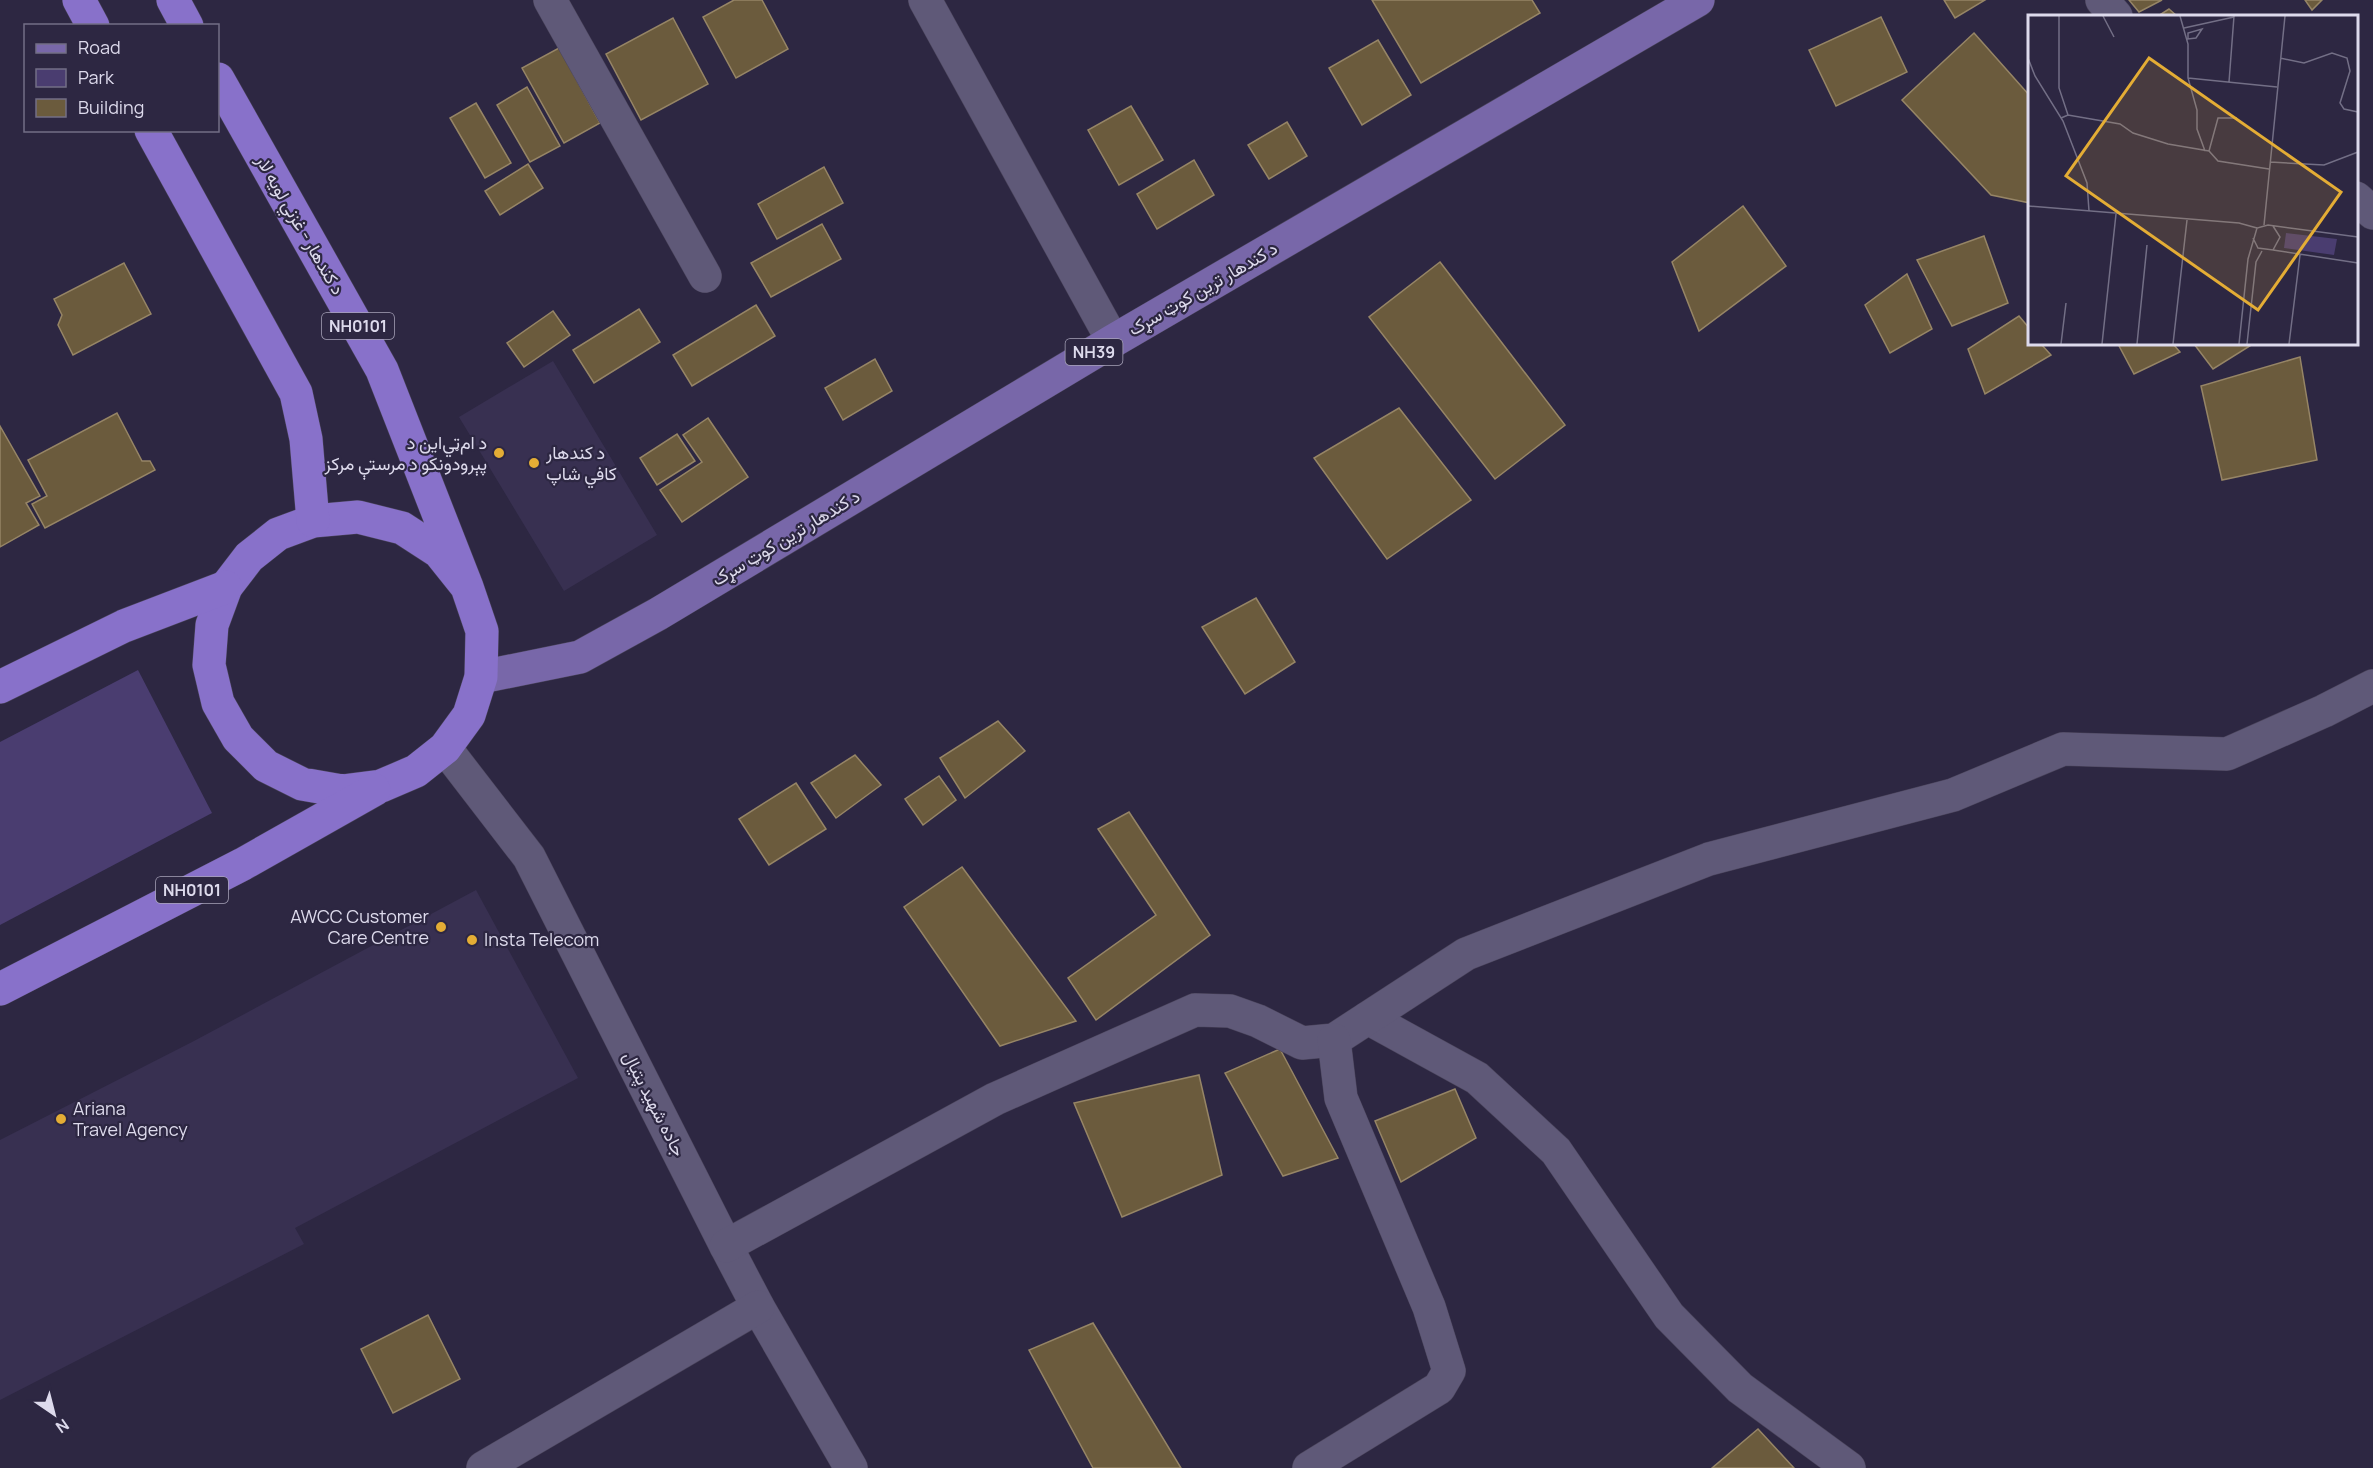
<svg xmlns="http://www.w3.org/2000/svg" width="2373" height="1468" font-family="Manrope,Vazirmatn,sans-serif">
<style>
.built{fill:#383051}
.green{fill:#4a3d70}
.building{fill:#6b5b3d;stroke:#968566;stroke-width:1.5}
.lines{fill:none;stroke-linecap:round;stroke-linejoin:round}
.minor-casing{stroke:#4a445b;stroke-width:34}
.major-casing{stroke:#4a445b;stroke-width:34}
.highway-casing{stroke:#4a445b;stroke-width:34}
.minor{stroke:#5f5978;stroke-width:33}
.major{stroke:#7867a9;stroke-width:33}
.highway{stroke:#8871ca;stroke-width:33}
.poi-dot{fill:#e4ad35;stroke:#2d2742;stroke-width:2}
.labels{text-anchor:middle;stroke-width:4.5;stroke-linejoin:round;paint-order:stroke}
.shield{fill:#2d2742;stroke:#a8a4b9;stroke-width:1.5}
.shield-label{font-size:16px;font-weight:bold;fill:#dddaec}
.street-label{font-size:18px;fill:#dddaec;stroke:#2d2742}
.poi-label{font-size:18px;fill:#dddaec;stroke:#2d2742;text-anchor:start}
.inset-road{fill:none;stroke:#736f86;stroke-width:1.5}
.view{fill:#e4ad35;fill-opacity:0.15;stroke:#e4ad35;stroke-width:3}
.inset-edge{fill:none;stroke:#dddaec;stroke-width:3}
</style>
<rect width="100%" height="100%" fill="#2d2742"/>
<g class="built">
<polygon points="553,361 657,535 564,591 459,417"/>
<polygon points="476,890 578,1078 295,1228 304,1244 0,1400 0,1140 194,1041"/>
</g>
<polygon class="green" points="138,670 212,813 0,925 0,742"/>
<g class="building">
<polygon points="734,0 762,0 788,49 736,78 703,17"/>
<polygon points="1372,0 1532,0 1540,13 1421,83"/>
<polygon points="1944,0 1985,0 1955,18"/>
<polygon points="2129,0 2162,0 2139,12"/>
<polygon points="2305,0 2322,0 2312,10"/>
<polygon points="2169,9 2177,16 2158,16"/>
<polygon points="1881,17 1907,72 1836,106 1809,50"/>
<polygon points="673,18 708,84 641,120 606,54"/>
<polygon points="1974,33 2030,96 2030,203 1991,195 1902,100"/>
<polygon points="1378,40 1411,95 1362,125 1329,68"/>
<polygon points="559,48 600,123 564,143 522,68"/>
<polygon points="527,87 560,146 530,162 497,105"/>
<polygon points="476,103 511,163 485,178 450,118"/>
<polygon points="1131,106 1163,160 1119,185 1088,130"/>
<polygon points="1287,122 1307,156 1269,179 1248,145"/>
<polygon points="1194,160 1214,195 1157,229 1137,194"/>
<polygon points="528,164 543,188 500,215 485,191"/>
<polygon points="824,167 843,203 777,239 758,204"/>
<polygon points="1743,206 1786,266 1699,331 1672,262"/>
<polygon points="822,224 841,259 771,297 751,263"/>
<polygon points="1984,236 2008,303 1952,326 1917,260"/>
<polygon points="1440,262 1565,425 1495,479 1369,317"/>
<polygon points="124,263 151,314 73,355 58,325 62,315 54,299"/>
<polygon points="1907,274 1932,329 1890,353 1865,305"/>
<polygon points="756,305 775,336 692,386 673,355"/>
<polygon points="639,309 660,342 594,383 573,350"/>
<polygon points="553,311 570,335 524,367 507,343"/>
<polygon points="2019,316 2030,329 2030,344 2041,344 2051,355 1985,394 1968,349"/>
<polygon points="2118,344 2173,344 2180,352 2134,374"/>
<polygon points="2194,344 2253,344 2213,369"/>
<polygon points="2300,357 2317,460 2222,480 2201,386"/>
<polygon points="875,359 892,391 843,420 825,388"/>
<polygon points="1399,408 1471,500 1387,559 1314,458"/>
<polygon points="117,413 142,461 150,461 155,470 45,528 32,504 47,496 28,460"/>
<polygon points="708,418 748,477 682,522 660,490 702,462 683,435"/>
<polygon points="0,426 40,496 26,503 39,525 0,547"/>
<polygon points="677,434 695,461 657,485 640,458"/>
<polygon points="1256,598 1295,662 1245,694 1202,627"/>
<polygon points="998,721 1025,751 965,798 940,758"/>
<polygon points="855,755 881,785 836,818 811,783"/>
<polygon points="939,776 956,800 923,825 905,799"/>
<polygon points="796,783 826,829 769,865 739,819"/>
<polygon points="1129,812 1210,935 1096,1020 1068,978 1156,915 1098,829"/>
<polygon points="962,867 1076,1021 1000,1046 904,907"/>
<polygon points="1280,1049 1338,1158 1283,1176 1225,1073"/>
<polygon points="1199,1075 1222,1175 1122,1217 1074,1103"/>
<polygon points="1455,1089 1476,1138 1401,1182 1375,1121"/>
<polygon points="428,1315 460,1379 393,1413 361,1349"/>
<polygon points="1093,1323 1181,1468 1093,1468 1029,1350"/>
<polygon points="1758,1429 1794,1468 1712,1468"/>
</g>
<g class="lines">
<g class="minor-casing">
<g id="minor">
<polyline points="550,0 705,276"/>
<polyline points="925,0 1113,341"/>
<polyline points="2102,0 2116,16"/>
<polyline points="2356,198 2373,213"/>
<polyline points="445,748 529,857 726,1246 758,1307 851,1468"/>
<polyline points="1368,1018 1477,1078 1556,1151 1669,1316 1740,1388 1849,1468"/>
<polyline points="726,1246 995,1099 1195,1010 1230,1011 1258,1021 1302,1043 1334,1040 1466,954 1709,859 1953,795 2063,749 2227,754 2324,711 2373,686"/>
<polyline points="483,1468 758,1307"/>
<polyline points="1309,1468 1439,1388 1449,1371 1429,1307 1341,1098 1334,1040"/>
</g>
</g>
<g class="major-casing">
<polyline id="major" points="481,677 580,657 658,614 1113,341 1698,0"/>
</g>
<g class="highway-casing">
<g id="highway">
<polyline points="79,0 93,26"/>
<polyline points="173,0 187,26"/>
<polyline points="218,79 382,370 467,587 482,631 481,677 469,715 445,748 416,771 381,786 342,791 302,784 266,766 238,738 218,703 209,665 212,625 226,587 249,557 278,534 313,521 358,517 402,528 439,552 467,587"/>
<polyline points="151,130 296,393 306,439 313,521"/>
<polyline points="0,687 124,626 226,587"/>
<polyline points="0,989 243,864 374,790"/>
</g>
</g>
<use href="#minor" class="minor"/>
<use href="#major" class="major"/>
<use href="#highway" class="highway"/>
</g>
<g class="poi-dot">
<circle cx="499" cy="453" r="6"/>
<circle cx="534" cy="463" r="6"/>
<circle cx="441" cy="927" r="6"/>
<circle cx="472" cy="940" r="6"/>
<circle cx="61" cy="1119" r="6"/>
</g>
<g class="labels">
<g class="shield">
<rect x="322" y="313" width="72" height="26" rx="4.5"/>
<rect x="1065.5" y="339" width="57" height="26" rx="4.5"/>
<rect x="156" y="877" width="72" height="26" rx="4.5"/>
</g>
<g class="shield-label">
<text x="358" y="332">NH0101</text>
<text x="1094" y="358">NH39</text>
<text x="192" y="896">NH0101</text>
</g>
<g class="street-label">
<text transform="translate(300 225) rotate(60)" y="6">د کندهار - غزني لويه لار</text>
<text transform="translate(1203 289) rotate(-30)" y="6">د کندهار ترين کوټ سړک</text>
<text transform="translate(786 538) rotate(-31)" y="6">د کندهار ترين کوټ سړک</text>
<text transform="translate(654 1104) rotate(63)" y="6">جاده شهید پتیال</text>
</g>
<g class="poi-label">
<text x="487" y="449" text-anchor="end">د ام‌ټي‌اين د<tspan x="487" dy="21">پېرودونکو د مرستې مرکز</tspan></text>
<text x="546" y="459">د کندهار<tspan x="546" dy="21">کافي شاپ</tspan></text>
<text x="429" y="923" text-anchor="end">AWCC Customer<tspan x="429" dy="21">Care Centre</tspan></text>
<text x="484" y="946">Insta Telecom</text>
<text x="73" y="1115">Ariana<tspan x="73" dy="21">Travel Agency</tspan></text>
</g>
</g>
<g transform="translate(2028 15)">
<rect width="330" height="330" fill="#2d2742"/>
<path d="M258,218L309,224L306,240L256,233Z" fill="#4a3d70"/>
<path class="inset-road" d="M31,1V73L40,100M75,1L86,22M152,1L160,29V63L169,95V114L177,136M156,13L206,2M174,14L168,23L160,24V18ZM0,43L7,61L35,106L59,168L61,196M252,43L276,48L304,38L319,43L322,56L312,88L316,94L330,97M160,63L249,72M201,67L206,1M33,103L40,100L92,109L105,118L140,129L181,136L190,146L241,154M181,136L190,103H209M242,147L296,150L330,137M0,191L211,208L229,213M236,210L257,1M225,223L230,233L245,235L252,222L245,211M245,235L330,248M33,329L38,288M74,329L88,199M109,329L119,230M145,329L159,205M211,329L220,244L229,213L240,210L330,222M219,329L228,247L234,236M261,329L272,240"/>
<path class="view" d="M121,43L313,177L230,295L38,161Z"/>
<rect width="330" height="330" class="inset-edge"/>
</g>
<rect x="24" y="24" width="195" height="108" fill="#2d2742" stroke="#736f86" stroke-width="1.5"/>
<rect x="36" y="44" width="30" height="9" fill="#7867a9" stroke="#736f86" stroke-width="1.5"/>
<text x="78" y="54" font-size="18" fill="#dddaec">Road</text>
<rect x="36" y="69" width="30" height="18" fill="#4a3d70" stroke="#736f86" stroke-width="1.5"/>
<text x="78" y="84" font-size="18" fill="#dddaec">Park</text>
<rect x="36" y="99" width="30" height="18" fill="#6b5b3d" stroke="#736f86" stroke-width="1.5"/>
<text x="78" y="114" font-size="18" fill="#dddaec">Building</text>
<g transform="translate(54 1414) rotate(145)" stroke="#2d2742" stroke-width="4.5" paint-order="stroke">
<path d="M0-4.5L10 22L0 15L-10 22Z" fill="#dddaec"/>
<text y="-9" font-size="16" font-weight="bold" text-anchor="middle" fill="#dddaec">N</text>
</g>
</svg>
